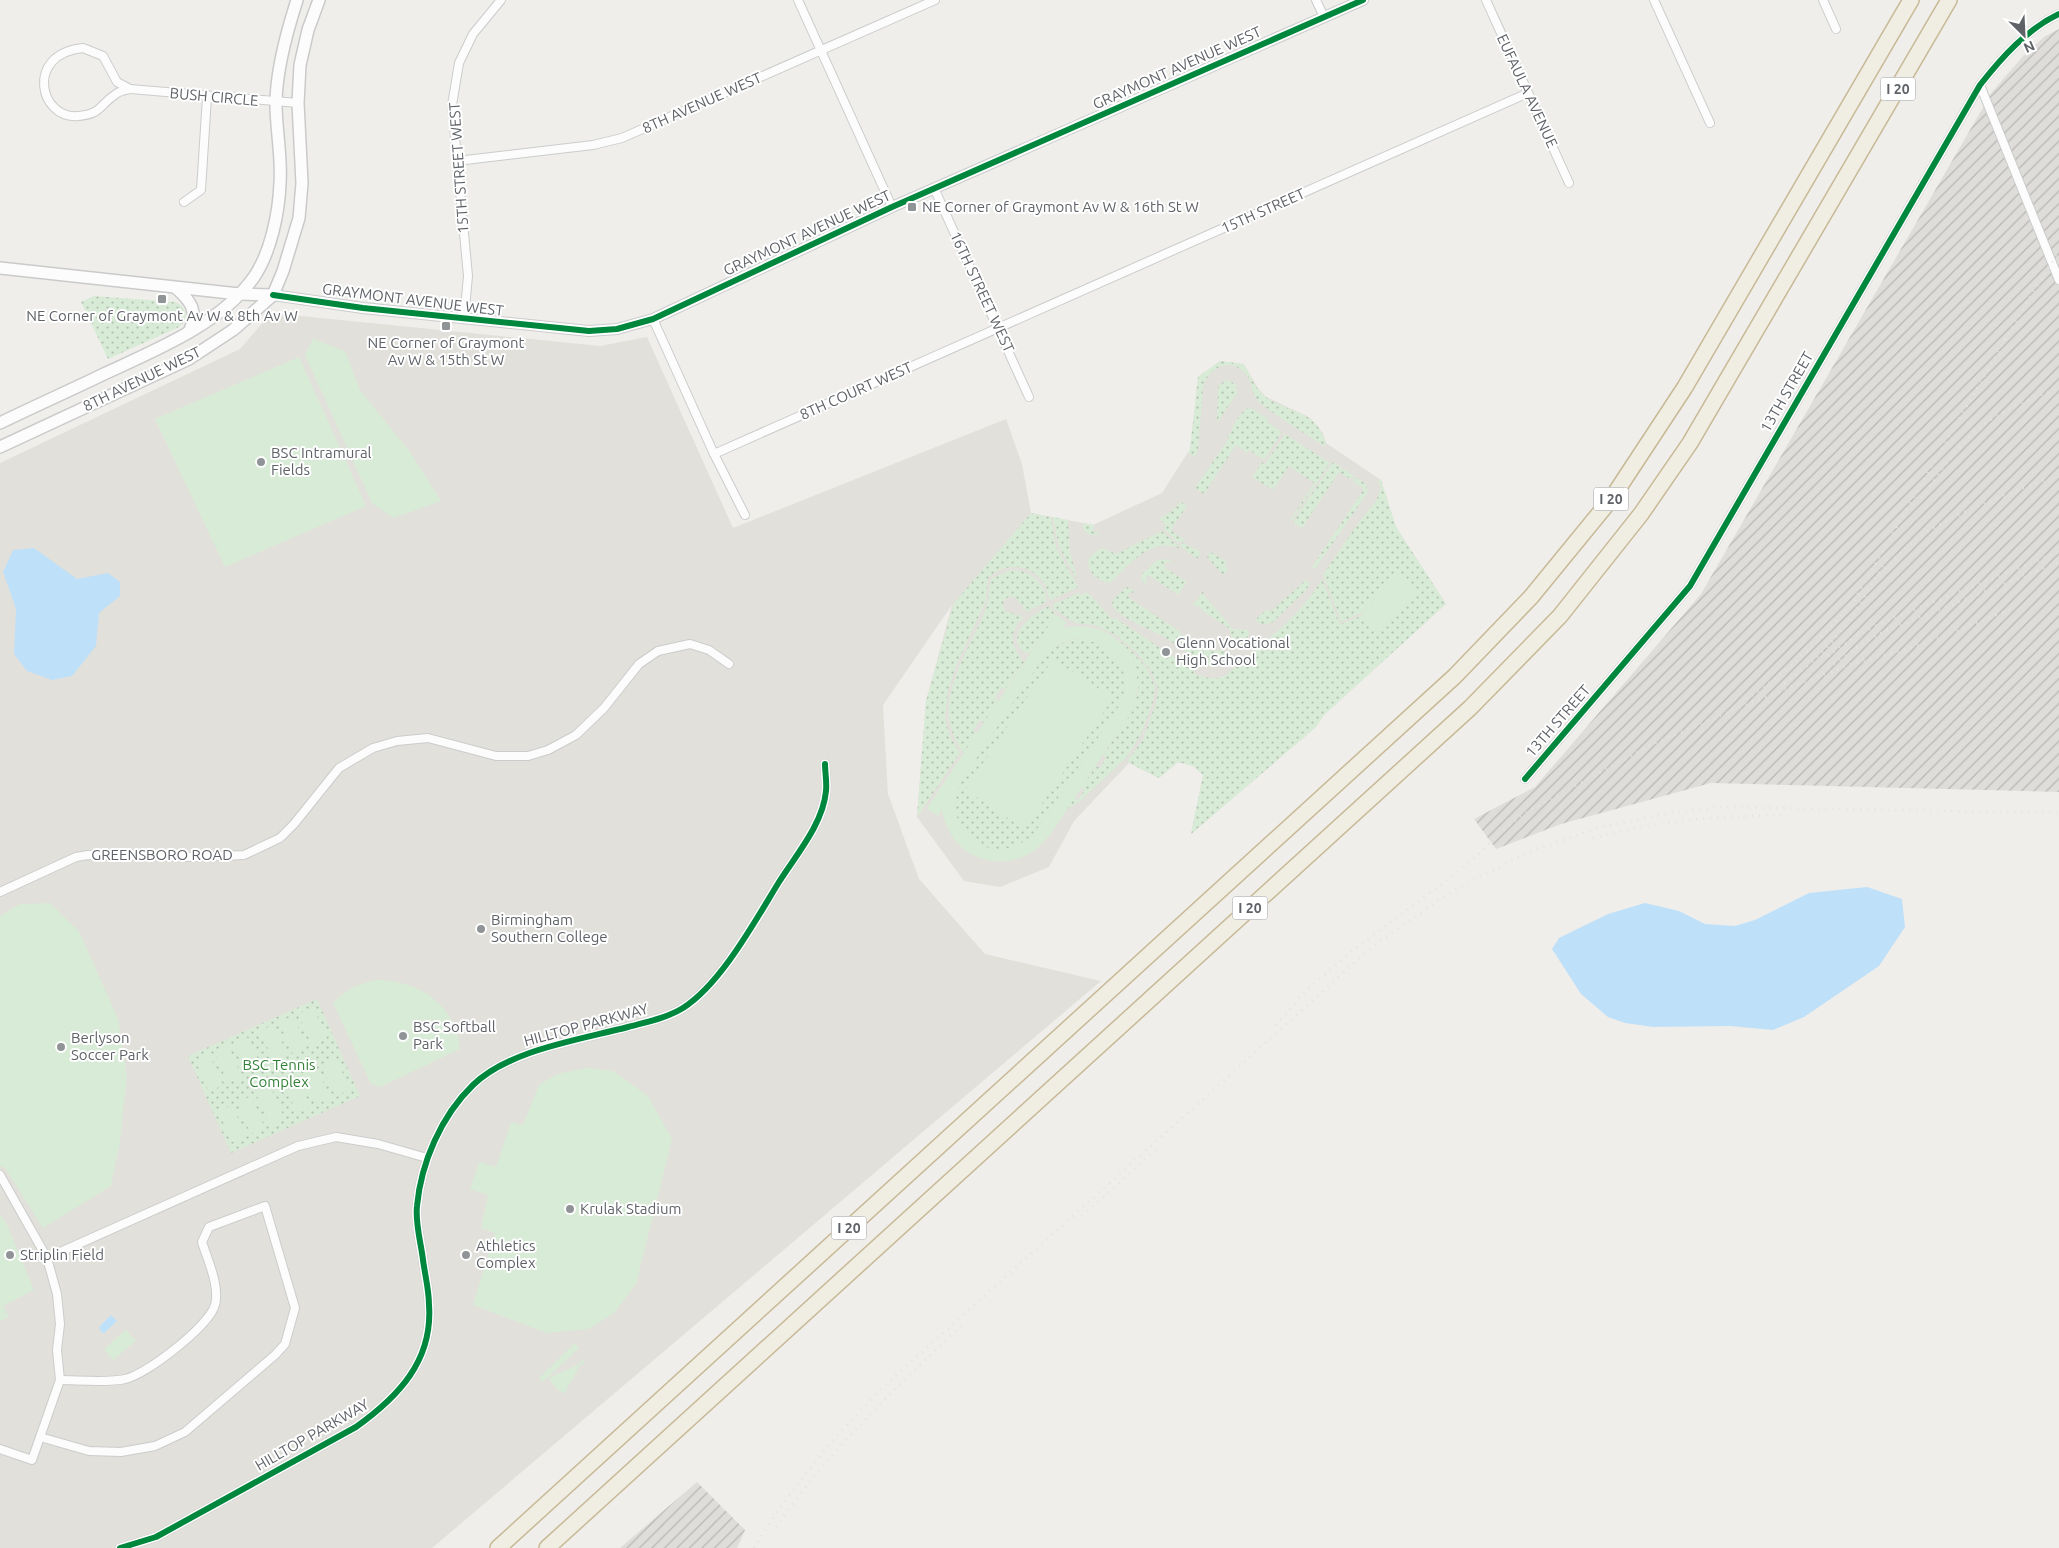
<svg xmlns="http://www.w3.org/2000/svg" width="2059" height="1548" font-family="Ubuntu,sans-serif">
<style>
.industrial{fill:url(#industrial-furrows)}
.education{fill:#e2e0da}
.grass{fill:url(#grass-dots)}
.garden{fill:#d8ebd6;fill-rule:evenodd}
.water{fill:#bfe0f9}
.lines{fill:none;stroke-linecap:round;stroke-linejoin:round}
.minor-casing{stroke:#cbcccc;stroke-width:10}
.tertiary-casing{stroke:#cbcccc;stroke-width:12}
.secondary-casing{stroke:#cacacb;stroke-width:14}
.motorway-casing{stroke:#c8b996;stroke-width:18}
.minor{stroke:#fdfcfc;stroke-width:8}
.tertiary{stroke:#fdfcfc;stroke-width:10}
.secondary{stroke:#fdfcfc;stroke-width:11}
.motorway{stroke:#f0ede3;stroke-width:15}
.rail{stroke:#e4e4e4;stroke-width:3;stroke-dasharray:1 6;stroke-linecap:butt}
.cycleway-casing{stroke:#fff;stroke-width:9}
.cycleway{stroke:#00873e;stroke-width:6}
.poi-dot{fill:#919496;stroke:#fff;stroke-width:2}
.labels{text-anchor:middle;stroke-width:4;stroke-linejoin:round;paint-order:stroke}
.shield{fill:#fff;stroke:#8f9295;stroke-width:1}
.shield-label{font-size:14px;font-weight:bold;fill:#5f6368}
.street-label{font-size:15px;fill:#5f6368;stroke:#fff}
.poi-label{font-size:15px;fill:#5f6368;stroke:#fff;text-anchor:start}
.park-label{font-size:15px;fill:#348238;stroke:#fff}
</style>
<defs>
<pattern id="industrial-furrows" width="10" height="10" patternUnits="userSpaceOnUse" patternTransform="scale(1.25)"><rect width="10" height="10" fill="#dfddda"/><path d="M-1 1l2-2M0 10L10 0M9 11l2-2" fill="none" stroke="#b8b7b5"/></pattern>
<pattern id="grass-dots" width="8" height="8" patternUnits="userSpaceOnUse" patternTransform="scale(1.25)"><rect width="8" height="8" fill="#d8ebd6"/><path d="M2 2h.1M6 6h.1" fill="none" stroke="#b2c2b1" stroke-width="1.8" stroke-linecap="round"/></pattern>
</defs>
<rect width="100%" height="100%" fill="#efeeea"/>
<g class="industrial">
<polygon points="2059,29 2059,792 1711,783 1561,824 1496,849 1474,819 1535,787 1701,594 1992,92 2024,55 2044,37"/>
<polygon points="697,1482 745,1530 737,1548 620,1548"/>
</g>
<polygon class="education" points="271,313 600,346 647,337 733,528 1006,419 1022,464 1031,513 1093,525 1162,493 1190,449 1198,377 1220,361 1244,364 1258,388 1266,397 1309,417 1323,433 1326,443 1381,480 1396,527 1446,604 1324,715 1316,727 1191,834 1203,775 1193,766 1178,762 1159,778 1129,763 1074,821 1049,867 1000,887 964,881 917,817 926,701 952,605 883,705 888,794 919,879 985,954 1101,981 432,1548 0,1548 0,463 240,349"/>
<g class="grass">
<path d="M94,296L175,302C183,305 186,311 186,320L179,327L108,359L81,302Z"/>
<path d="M1220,361L1244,364C1250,375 1255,389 1266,397C1289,414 1316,409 1326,443L1324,446C1303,432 1280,419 1260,403C1250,395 1254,380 1243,371C1227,357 1207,370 1203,388L1198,450L1195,457L1188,453L1190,449L1198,377Z"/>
<polygon points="1226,380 1236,384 1237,393 1217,423 1218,386"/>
<path d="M1248,408L1253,409L1268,419L1267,422L1282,432L1264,460L1249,450L1247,453L1236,445L1204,494L1195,488L1229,438L1227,436L1231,433C1232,425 1241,412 1248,408Z"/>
<polygon points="1285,434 1330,463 1291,521 1290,520 1314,483 1289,466 1273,490 1252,477 1262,462 1265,464"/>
<polygon points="1333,462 1354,476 1350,479 1339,472 1302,528 1293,522"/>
<polygon points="1355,477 1366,484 1368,492 1315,569 1312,567 1364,489 1353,481"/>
<path d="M1381,480L1396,527L1446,604L1324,715L1316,727L1191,834L1203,775L1193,766L1178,762L1159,778L1129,763L1128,760L1143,739L1156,703L1158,689L1151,671L1138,654L1116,635L1094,625L1075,623L1054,609L1053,604L1079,593L1082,595L1087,592L1113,620L1115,618L1166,652L1167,656L1170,655L1194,671L1196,675C1208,677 1216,682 1227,674C1261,645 1300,617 1322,579L1340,624L1363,615L1380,632L1416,594L1398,575L1361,613L1341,622L1323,575L1354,529L1376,501L1381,488L1378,481Z"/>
<polygon points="1181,502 1187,506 1171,530 1185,540 1185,542 1181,541 1178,543 1164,529 1166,524 1159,519 1169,513"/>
<path d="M1031,513L1051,517L1056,547L1078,587L1051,600C1047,596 1047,588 1044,583C1030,563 1004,562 988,578L986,600L956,666L948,692L945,719L950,736L960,753L917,817L926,701L954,603Z"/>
<polygon points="1053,517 1068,520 1070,552 1077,578 1076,578 1059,547"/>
<path d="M1083,523L1094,525L1093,531L1100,533C1091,538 1082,533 1083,523Z"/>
<path d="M1162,531L1181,549C1151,536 1132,563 1111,582L1105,583L1097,577L1095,578L1089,568L1088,560L1095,552L1103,548L1116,554Z"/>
<polygon points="1183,543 1201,552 1197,559 1179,545"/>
<polygon points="1211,552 1227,562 1225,566 1228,570 1223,575 1207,557"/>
<polygon points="1162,559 1173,561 1165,563 1165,569 1170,571 1187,582 1178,595 1150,576 1146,577 1147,585 1141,580 1142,574 1156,561"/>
<path d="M1011,570C1029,569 1048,584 1046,602L1035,608L1034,607L1028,612L1025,609L1023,610V605L1020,604L1016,598L1010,596L1004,600L1003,607L1006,612L1014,613L1015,616L1019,614L1023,619L1016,624L1017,626C1007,639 1016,653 1024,662L1005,690L1001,688L995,698L998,701L984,723L980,720L973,730L977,733L964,753C926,706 969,653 986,608C990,598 988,587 992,578Z"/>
<polygon points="1306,580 1310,583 1307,589 1273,622 1263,625 1255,620 1267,609 1272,614 1270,612"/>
<path d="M1127,587L1136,592L1128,593L1129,598L1179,631L1181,635L1187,636L1209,651L1223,650L1226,656C1223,663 1218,668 1209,666C1193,658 1179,646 1164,637C1149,628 1121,620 1112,605L1113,599Z"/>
<polygon points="1204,590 1203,594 1229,624 1232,629 1248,630 1249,635 1244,643 1239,645 1232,642 1230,629 1203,611 1200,607 1193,605"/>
<path d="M1049,606L1056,615L1030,653L1023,652L1017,643C1016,625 1035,613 1049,606Z"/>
<path d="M1080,638C1115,645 1135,670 1120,705L1034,834C994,872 939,833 960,783L1046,653C1057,645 1066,641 1080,638Z"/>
<polygon points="1119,640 1130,649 1147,668 1155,686 1153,702 1141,734 1127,757 1080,801 1066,810 1074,798 1078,800 1085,790 1081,788 1096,766 1100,768 1106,758 1103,755 1131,713 1137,695 1138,687 1128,652"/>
<polygon points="317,999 360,1096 231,1153 188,1056"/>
</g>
<g class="garden">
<polygon points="313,339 345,351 360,390 410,452 441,501 393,518 372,503 305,355"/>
<polygon points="299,357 366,506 225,567 155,419"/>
<polygon points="1398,575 1417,594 1380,632 1361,613"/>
<path d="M1056,615L1067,622L1063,628C1116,617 1153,663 1131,713C1112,741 1092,770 1074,799C1062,816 1051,838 1035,850C1019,862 999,864 980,858C958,851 946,831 942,810L938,816L927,808ZM1080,638C1115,645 1135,670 1120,705L1034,834C994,872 939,833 960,783L1046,653C1057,645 1066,640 1080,638Z"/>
<polygon points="1053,659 1113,698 1025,829 965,790"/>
<polygon points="50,903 79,931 118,1019 127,1076 120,1142 111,1186 43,1228 5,1168 0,1166 0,916 20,904"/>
<path d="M376,980C418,980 456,1004 460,1049L380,1087L371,1084L333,1003C345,990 358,984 376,980Z"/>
<polygon points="313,1007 327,1038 312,1045 298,1014"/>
<polygon points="293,1016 307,1047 293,1054 279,1022"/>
<polygon points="274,1024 288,1056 274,1062 260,1031"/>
<polygon points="247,1037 262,1068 247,1074 233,1043"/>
<polygon points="228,1045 242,1077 228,1083 214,1052"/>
<polygon points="209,1054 223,1085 209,1092 195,1060"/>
<polygon points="336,1058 350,1090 335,1096 321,1065"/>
<polygon points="316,1067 330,1098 316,1105 302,1073"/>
<polygon points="587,1068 613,1071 648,1096 672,1139 636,1284 614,1313 589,1329 547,1333 473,1305 495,1233 481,1228 488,1195 470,1189 479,1162 496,1167 511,1122 523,1125 539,1085 557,1074"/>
<polygon points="297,1075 311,1107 297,1113 283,1082"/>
<polygon points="271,1088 285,1119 270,1125 256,1094"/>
<polygon points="251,1096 265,1128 251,1134 237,1103"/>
<polygon points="232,1105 246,1136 232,1142 218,1111"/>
<polygon points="0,1215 5,1220 34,1290 3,1306 9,1317 0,1321"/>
<polygon points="126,1330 136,1341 113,1360 104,1349"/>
<polygon points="575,1343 579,1348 543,1382 539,1378"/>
<polygon points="582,1360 585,1363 580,1365 564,1394 554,1386 549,1378 579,1364"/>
</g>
<g class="water">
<polygon points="34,548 77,579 108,573 120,582 120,596 99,613 96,646 72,676 52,680 27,671 14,654 16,609 3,572 13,550"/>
<polygon points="1867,887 1902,899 1905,927 1879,966 1804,1017 1773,1030 1730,1026 1653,1027 1625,1023 1608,1017 1581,994 1552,949 1559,938 1608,914 1645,903 1679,911 1705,924 1735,926 1755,920 1809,893"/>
<polygon points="111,1315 117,1321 104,1333 101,1332 99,1327"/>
</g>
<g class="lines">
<g class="minor-casing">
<g id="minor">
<polyline points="798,0 892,207"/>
<polyline points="1316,0 1324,17"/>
<polyline points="1486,0 1569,183"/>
<polyline points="1654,0 1710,123"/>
<polyline points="1823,0 1836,29"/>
<path d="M83,48L103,56L117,82L130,89C126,90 119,91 116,94C99,105 102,114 78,116C40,120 24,54 83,48Z"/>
<polyline points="1980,85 2059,280"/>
<polyline points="130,89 298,103"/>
<polyline points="457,161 593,145 622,138 935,0"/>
<polyline points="934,188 1029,397"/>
<polyline points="184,202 201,190 207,97"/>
<polyline points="464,319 468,276 452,105 459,63 473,34 501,0"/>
<polyline points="653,319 714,454 745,515"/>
<polyline points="714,454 1528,93"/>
<path d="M1525,779L1690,586L1980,85C2002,57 2027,29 2059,14"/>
<polyline points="0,892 76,857 88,855 198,857 244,855 280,838 294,824 339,768 373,748 397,741 428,738 496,756 528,756 548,750 576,735 604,708 639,664 658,651 690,644 709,650 729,664"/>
<polyline points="0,1175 47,1258 57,1294 60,1324 57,1350 60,1380 32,1460 0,1449"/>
<polyline points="47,1258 298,1146 336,1137 378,1144 427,1158"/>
<path d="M40,1437L89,1451L121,1452L155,1446L185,1432L275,1355L285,1344L295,1308L265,1206L209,1227L202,1242C208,1261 220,1286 215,1305C209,1326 146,1375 125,1379C109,1383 77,1380 60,1380"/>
<path d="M120,1548L156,1537L356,1427C398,1397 433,1361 429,1305C429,1290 425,1275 423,1260C421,1243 415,1223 417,1206C421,1163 441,1116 473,1085C509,1050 579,1040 628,1027C646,1022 667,1018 683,1008C721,984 755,921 779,882C796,855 823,824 826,791C827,782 825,772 825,764"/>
</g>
</g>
<g class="tertiary-casing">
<polyline id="tertiary" points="273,295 363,308 589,331 617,329 653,319 892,207 1363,0"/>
</g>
<g class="secondary-casing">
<g id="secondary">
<polyline points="0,268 239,294 273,295"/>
<path d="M176,288C191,301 199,312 189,332"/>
<path d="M0,423C35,406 71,390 106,373C156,350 222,323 254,277C271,252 279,212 280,183C282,157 276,130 276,104C276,71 287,31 297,0"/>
<polyline points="0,447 189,359 233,330 273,295 283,271 299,218 302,183 298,103 300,65 308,30 319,0"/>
</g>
</g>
<g class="motorway-casing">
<g id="motorway">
<polyline points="498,1548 1455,676 1531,597 1612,498 1685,387 1911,0"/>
<polyline points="547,1548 1470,708 1560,616 1641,514 1690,443 1949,0"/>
</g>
</g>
<use href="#minor" class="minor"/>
<use href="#tertiary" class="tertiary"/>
<use href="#secondary" class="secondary"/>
<use href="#motorway" class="motorway"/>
<g class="rail">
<path d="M1922,498C1937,476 1952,453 1972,434C1996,412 2028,400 2059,388"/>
<path d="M1886,569C1925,519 1993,501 2049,478"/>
<polyline points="1828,656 1858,635 1881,623 2059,552"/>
<polyline points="1828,668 1863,643 1885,631 2059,562"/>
<path d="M1784,683C1837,649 1858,608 1889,555"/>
<path d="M1746,699C1783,677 1826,635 1853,602L2030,297L2059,251"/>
<path d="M1593,838C1655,821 1719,816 1783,815"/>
<polyline points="1276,1025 1307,990 1352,951 1471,862 1497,835 1523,814 1651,745 1752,702 1851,664 1904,650 1941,637 2014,608"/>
<polyline points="1082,1216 1158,1148"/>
<path d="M776,1527C829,1450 896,1388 963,1324"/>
<polyline points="754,1548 781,1506 829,1444 881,1389 1372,947 1449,893 1528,852 1605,826 1669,813 1722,807 2059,813"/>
</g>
<g class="cycleway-casing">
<g id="cycleway">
<polyline points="273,295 363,308 589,331 617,329 653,319 892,207 1363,0"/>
<path d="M1525,779L1690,586L1980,85C2002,57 2027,29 2059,14"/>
<path d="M120,1548L156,1537L356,1427C398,1397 433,1361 429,1305C429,1290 425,1275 423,1260C421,1243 415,1223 417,1206C421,1163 441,1116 473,1085C509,1050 579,1040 628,1027C646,1022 667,1018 683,1008C721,984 755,921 779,882C796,855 823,824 826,791C827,782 825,772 825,764"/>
</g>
</g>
<use href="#cycleway" class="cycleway"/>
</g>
<g class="poi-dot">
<rect x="907" y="202" width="10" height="10" rx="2.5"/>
<rect x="157" y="294" width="10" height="10" rx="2.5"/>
<rect x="441" y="321" width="10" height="10" rx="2.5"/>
<circle cx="261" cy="462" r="5"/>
<circle cx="1166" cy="652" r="5"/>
<circle cx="481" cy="929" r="5"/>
<circle cx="403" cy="1036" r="5"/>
<circle cx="61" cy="1047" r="5"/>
<circle cx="570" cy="1209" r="5"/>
<circle cx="10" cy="1255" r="5"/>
<circle cx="466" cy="1255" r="5"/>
</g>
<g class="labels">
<g class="shield">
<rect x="1880.5" y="77.5" width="35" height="23" rx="4"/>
<rect x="1593.5" y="487.5" width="35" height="23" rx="4"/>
<rect x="1232.5" y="896.5" width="35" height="23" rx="4"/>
<rect x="831.5" y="1216.5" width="35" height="23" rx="4"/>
</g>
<g class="shield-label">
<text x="1898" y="94">I 20</text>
<text x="1611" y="504">I 20</text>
<text x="1250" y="913">I 20</text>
<text x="849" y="1233">I 20</text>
</g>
<g class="street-label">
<text transform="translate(1177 68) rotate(-24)" y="5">GRAYMONT AVENUE WEST</text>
<text transform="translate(1527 91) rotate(65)" y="5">EUFAULA AVENUE</text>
<text transform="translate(214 97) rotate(5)" y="5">BUSH CIRCLE</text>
<text transform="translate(702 103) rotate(-24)" y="5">8TH AVENUE WEST</text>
<text transform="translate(459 168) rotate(-94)" y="5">15TH STREET WEST</text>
<text transform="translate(1263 211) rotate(-24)" y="5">15TH STREET</text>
<text transform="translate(807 233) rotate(-25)" y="5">GRAYMONT AVENUE WEST</text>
<text transform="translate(982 292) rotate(65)" y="5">16TH STREET WEST</text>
<text transform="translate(413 300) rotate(7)" y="5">GRAYMONT AVENUE WEST</text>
<text transform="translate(142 379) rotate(-26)" y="5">8TH AVENUE WEST</text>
<text transform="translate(856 391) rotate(-24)" y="5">8TH COURT WEST</text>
<text transform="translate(1787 392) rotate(-60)" y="5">13TH STREET</text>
<text transform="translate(1558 721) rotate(-49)" y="5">13TH STREET</text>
<text x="162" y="860">GREENSBORO ROAD</text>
<text transform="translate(586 1025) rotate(-15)" y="5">HILLTOP PARKWAY</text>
<text transform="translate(312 1435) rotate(-30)" y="5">HILLTOP PARKWAY</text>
</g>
<g class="poi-label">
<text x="922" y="212">NE Corner of Graymont Av W &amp; 16th St W</text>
<text x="162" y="321" text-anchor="middle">NE Corner of Graymont Av W &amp; 8th Av W</text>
<text x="446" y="348" text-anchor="middle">NE Corner of Graymont<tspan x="446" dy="17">Av W &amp; 15th St W</tspan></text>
<text x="271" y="458">BSC Intramural<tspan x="271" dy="17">Fields</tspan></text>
<text x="1176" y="648">Glenn Vocational<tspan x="1176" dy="17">High School</tspan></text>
<text x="491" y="925">Birmingham<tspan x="491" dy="17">Southern College</tspan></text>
<text x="413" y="1032">BSC Softball<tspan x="413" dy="17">Park</tspan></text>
<text x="71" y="1043">Berlyson<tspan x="71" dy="17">Soccer Park</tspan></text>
<text x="580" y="1214">Krulak Stadium</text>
<text x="476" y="1251">Athletics<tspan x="476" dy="17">Complex</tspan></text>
<text x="20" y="1260">Striplin Field</text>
</g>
<g class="park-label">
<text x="279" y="1070">BSC Tennis<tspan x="279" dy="17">Complex</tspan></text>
</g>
</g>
<g transform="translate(2024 35) rotate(156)" stroke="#ffffff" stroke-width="4" paint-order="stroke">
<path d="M0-4L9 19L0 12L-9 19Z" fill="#5f6368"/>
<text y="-8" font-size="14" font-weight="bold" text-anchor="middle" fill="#5f6368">N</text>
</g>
</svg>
